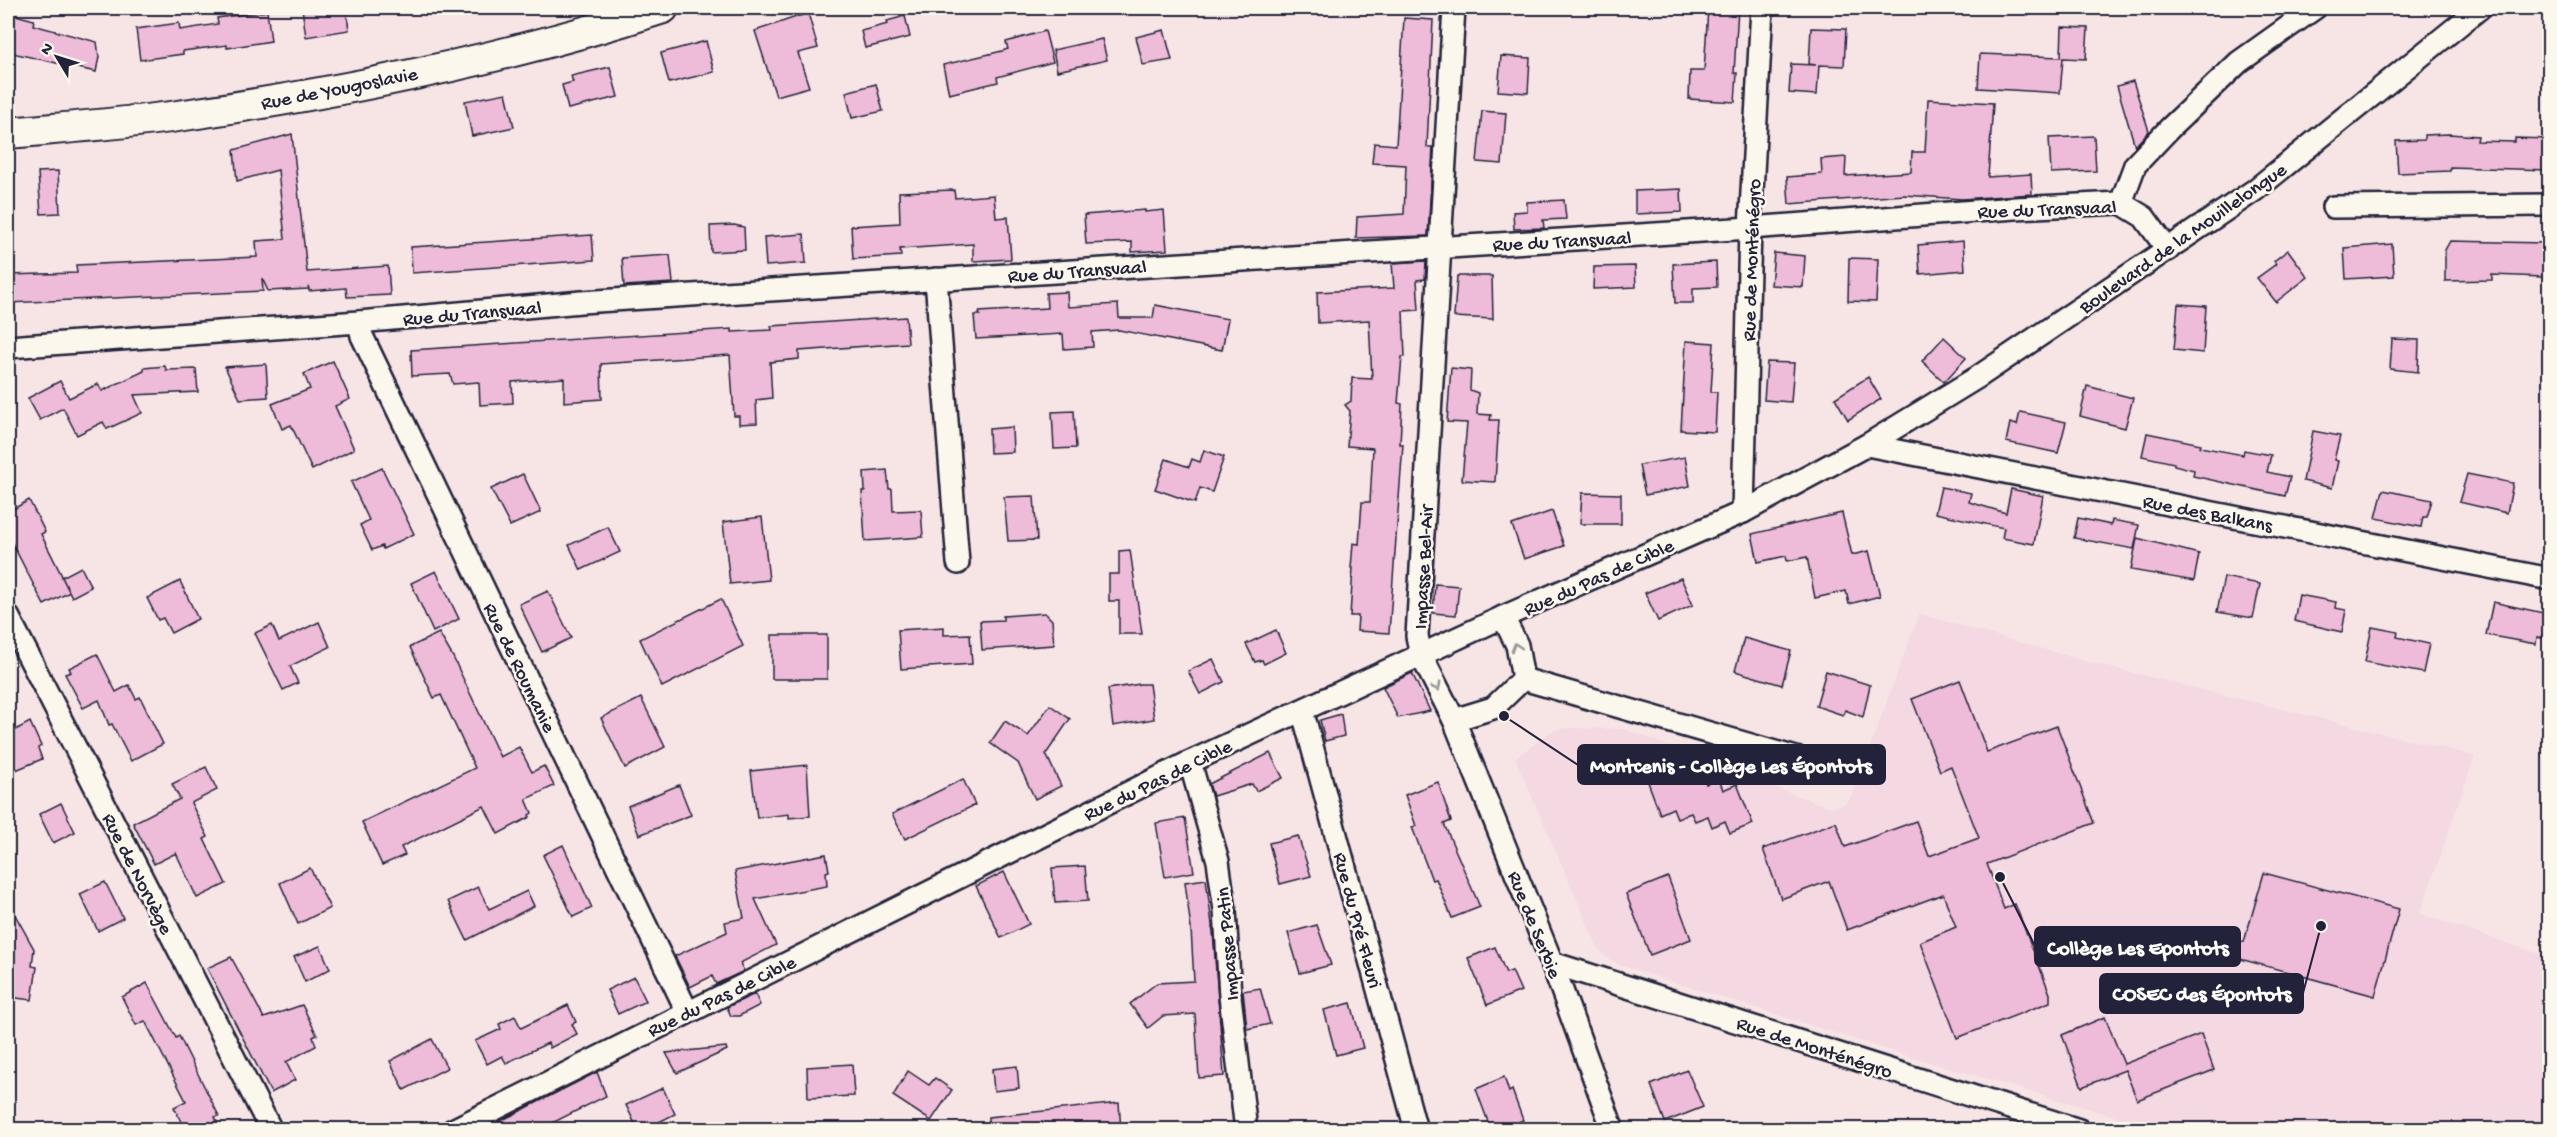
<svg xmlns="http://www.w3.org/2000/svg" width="2557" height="1137" font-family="'Gochi Hand',sans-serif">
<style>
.built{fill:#f4d8e2}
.building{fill:#eebbd8;stroke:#22223b;stroke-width:1.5}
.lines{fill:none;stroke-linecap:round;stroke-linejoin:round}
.street-casing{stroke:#22223b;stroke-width:26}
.secondary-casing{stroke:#22223b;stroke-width:34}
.street{stroke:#fbf7ec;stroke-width:21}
.secondary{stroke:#fbf7ec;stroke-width:30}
.oneway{stroke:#99979c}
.labels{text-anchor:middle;stroke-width:5;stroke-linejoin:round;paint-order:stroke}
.street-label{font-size:20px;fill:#22223b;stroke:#fbf7ec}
.leader{fill:none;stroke:#22223b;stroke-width:2}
.callout-dot{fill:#22223b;stroke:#fbf7ec;stroke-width:2}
.callout{fill:#22223b;stroke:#22223b;stroke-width:2}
.callout-label{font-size:21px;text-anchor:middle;font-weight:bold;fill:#fff}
</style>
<rect width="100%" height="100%" fill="#f7e5e6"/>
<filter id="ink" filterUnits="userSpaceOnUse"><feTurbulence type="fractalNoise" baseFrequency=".0167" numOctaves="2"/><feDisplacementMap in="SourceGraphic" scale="12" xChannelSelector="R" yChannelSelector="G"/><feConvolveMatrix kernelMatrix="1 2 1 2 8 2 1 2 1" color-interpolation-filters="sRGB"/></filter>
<g filter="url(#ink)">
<polygon class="built" points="1919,614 2088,662 2475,756 2420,914 2549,957 2549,1129 2158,1129 1905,1055 1619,965 1606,957 1599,950 1515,758 1552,731 1567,728 1625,729 1814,802 1831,807 1845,804 1853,794"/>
<g class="building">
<polygon points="302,8 346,8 349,30 306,37"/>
<polygon points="1708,8 1738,8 1734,73 1737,73 1735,102 1689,99 1690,71 1704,71"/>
<polygon points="267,11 271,41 227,48 227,45 183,51 183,54 140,60 136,29 179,23 180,30 218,24 217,18"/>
<polygon points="8,13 34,20 33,25 97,42 99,57 96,72 8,52"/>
<polygon points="808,13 818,48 798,53 809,87 776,96 755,31"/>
<polygon points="905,16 910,37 865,48 861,31 888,24 887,21"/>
<polygon points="1404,18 1433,20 1427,147 1433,147 1428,236 1356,238 1357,217 1404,214 1406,165 1372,163 1374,143 1396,145"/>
<polygon points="2062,27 2088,28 2086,59 2063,58 2060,93 1978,88 1980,54 2061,57"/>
<polygon points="1811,28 1846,29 1844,66 1819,65 1817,95 1789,93 1791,64 1816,65 1809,64"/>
<polygon points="1164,30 1172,60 1143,65 1136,37"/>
<polygon points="1045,31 1053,62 997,77 998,82 949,94 943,65 1002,51 1008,49 1006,42"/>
<polygon points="1102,39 1107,60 1057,71 1053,50"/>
<polygon points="706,41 714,72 669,83 661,53"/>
<polygon points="1501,56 1530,58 1528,93 1498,91"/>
<polygon points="610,67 618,97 568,109 562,85 573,82 571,76"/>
<polygon points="2133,81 2149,131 2135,146 2117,86"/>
<polygon points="876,84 883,111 852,118 846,92"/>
<polygon points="506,93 514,127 472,136 465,101"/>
<polygon points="1928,99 1993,103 1988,177 2031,174 2032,194 1962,199 1904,195 1789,204 1787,177 1822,174 1821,159 1846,157 1845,176 1911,172 1912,152 1925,152"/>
<polygon points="1482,111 1506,113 1502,164 1477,162"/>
<polygon points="292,134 307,272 388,266 390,295 347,297 346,288 309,291 308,286 309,289 268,291 262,278 263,291 8,303 8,275 77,273 76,265 257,257 256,241 285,239 278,170 237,181 234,150"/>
<polygon points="2449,134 2478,136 2477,141 2515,142 2515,138 2550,139 2550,170 2450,167 2450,171 2398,173 2396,141 2424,140 2424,135"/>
<polygon points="2094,136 2096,171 2051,173 2049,138"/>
<polygon points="58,171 60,213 41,214 38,172"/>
<polygon points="1681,189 1682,212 1635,214 1635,191"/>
<polygon points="954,190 955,198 994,195 996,218 1008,217 1011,259 973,261 973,244 900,249 901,256 853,259 851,226 900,223 899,192"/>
<polygon points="1564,200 1566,219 1543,220 1544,228 1514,229 1513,212 1527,211 1527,202"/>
<polygon points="1145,210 1145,212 1164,210 1167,250 1132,252 1132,242 1086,244 1084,215"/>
<polygon points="734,225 744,227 745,250 711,252 710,226"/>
<polygon points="804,234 806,263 766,266 764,237"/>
<polygon points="592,235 594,260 412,273 411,247"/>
<polygon points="1963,241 1965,270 1920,274 1918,245"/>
<polygon points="2450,241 2544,243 2543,277 2492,275 2492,280 2445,281 2445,250"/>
<polygon points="2392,244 2394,276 2346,279 2344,248"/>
<polygon points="2288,250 2308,277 2276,302 2257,278 2276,264 2274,261"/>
<polygon points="1774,253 1805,256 1803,287 1771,285"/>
<polygon points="670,255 673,283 624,286 622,258"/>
<polygon points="1849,258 1878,259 1876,302 1848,301"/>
<polygon points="1426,261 1425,279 1417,280 1419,310 1403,311 1405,357 1402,357 1398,403 1402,404 1400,444 1403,444 1389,633 1357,631 1358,616 1350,616 1353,568 1351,568 1353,543 1359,544 1362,502 1370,502 1373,448 1347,446 1350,411 1345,405 1351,401 1352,378 1372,379 1369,320 1318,323 1317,292 1394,288 1392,263"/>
<polygon points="1716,262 1717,287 1693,288 1693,303 1675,303 1673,264"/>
<polygon points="1635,266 1636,287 1593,289 1594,267"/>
<polygon points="1457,276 1492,276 1493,319 1454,317"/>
<polygon points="1067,292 1068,307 1118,304 1119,318 1153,318 1155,305 1228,319 1222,350 1119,330 1092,332 1093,347 1064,349 1063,334 976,339 974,315 980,315 979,312 1047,308 1046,293"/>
<polygon points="2178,304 2206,306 2203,353 2174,350"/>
<polygon points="906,317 908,343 799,351 799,359 770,362 772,398 756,400 757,423 739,424 739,416 734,416 730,355 601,364 602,399 564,402 564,378 512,382 513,403 480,405 479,382 453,384 450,374 412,376 411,350 732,329 732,332 772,330 771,326"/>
<polygon points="1944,337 1966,358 1944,382 1922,361"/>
<polygon points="2392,339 2419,340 2418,372 2390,369"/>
<polygon points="1686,341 1714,343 1711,392 1717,392 1715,432 1681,430"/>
<polygon points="333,361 350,399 335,406 354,449 312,470 291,425 282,429 272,404 310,389 304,374"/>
<polygon points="1767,362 1794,363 1791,402 1764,400"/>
<polygon points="266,364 268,397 240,399 225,367"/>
<polygon points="165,366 166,370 196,369 198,392 134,395 142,413 107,429 103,422 77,435 63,408 40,420 28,398 60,381 69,398 98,384 102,391 144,371 144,368"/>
<polygon points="1451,368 1471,370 1470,390 1478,393 1477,414 1491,415 1490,420 1499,420 1495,482 1462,480 1467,423 1447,422"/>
<polygon points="1868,377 1881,399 1848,420 1835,398"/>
<polygon points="2087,386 2133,398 2125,428 2080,416"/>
<polygon points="1074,411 1076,448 1054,449 1052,412"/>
<polygon points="2020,412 2066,422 2058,453 2006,442 2010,423 2017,425"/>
<polygon points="1012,427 1013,452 990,453 989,429"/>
<polygon points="2313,431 2340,436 2334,460 2338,461 2332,488 2303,481"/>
<polygon points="2147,433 2201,444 2200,447 2243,455 2244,450 2271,455 2267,472 2290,477 2285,496 2193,476 2194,470 2174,465 2174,463 2142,456"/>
<polygon points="1204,450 1224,457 1212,492 1200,488 1195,503 1155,489 1166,459 1189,467 1192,459 1200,462"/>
<polygon points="1685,457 1690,486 1645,495 1639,465"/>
<polygon points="382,468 414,534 383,549 382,546 372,550 360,525 369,520 351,482"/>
<polygon points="887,470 889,489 892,489 893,511 921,510 923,537 865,541 862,491 865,491 864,472"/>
<polygon points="523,474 541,512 510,526 491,489"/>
<polygon points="2467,474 2513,483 2507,513 2459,502"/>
<polygon points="1941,487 1971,493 1969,502 2006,513 2011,489 2043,496 2034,544 2002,538 2004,528 1935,513"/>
<polygon points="2383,490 2432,500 2427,517 2423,517 2421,527 2376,518"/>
<polygon points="1582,493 1621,494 1621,524 1580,524"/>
<polygon points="1034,496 1037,540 1008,541 1004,497"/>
<polygon points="29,500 45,532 41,534 70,592 44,605 8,535 8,512"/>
<polygon points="1552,511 1564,546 1524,559 1512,525"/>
<polygon points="1842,513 1852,555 1869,551 1880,596 1849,604 1846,591 1815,598 1807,557 1787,561 1786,556 1758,562 1752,534"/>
<polygon points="762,517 769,580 730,584 723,522"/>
<polygon points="2078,518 2111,525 2112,520 2139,525 2134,549 2074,538"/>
<polygon points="608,527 620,552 581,570 569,545"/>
<polygon points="2137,538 2199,554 2194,581 2131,570"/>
<polygon points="1130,550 1142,634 1119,634 1119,601 1109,601 1109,574 1119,574 1119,551"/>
<polygon points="81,567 91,587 72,597 62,577"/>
<polygon points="436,571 459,619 433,632 411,583"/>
<polygon points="2224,577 2260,584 2253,618 2217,612"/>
<polygon points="1681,578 1693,605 1658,621 1645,593"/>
<polygon points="180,581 198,619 171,633 163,618 158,620 147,598"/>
<polygon points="1435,584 1459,586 1456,615 1433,613"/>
<polygon points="548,591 571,638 542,652 519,604"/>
<polygon points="2299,595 2336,602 2335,608 2346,610 2342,632 2294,621"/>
<polygon points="721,599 743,646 662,687 640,639"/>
<polygon points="2493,602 2548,614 2542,638 2537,637 2536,644 2486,635"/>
<polygon points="1045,613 1052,620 1054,645 982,650 980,621 1003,620 1003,616"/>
<polygon points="319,622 330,647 290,666 298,683 283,690 255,633 272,625 279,641"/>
<polygon points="944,627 944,635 970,634 972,664 901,669 898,630"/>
<polygon points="2372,627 2398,632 2397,637 2429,644 2423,673 2365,662"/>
<polygon points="1276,630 1286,653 1264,664 1262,660 1255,662 1246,644"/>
<polygon points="439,633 453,657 500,757 519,747 532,772 544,766 554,786 526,799 532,813 529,815 530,817 498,834 484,806 401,847 405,855 382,865 362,822 475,768 441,695 434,698 410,647"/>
<rect x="772" y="635" width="55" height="44"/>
<polygon points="1744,638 1791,651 1782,685 1735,671"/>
<polygon points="97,654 116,692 129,685 136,699 140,697 163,744 131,761 112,724 109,725 99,700 83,708 65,674 71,672 69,668"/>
<polygon points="1213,659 1224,682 1200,694 1188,671"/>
<polygon points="1826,671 1870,685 1863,717 1845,710 1843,715 1816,706"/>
<polygon points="1412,673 1430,711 1398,718 1383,687"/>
<polygon points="1960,680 1987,752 2057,726 2094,823 1987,864 2004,909 2015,904 2050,994 2050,1002 1957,1038 1920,942 1956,927 1943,894 1847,930 1829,881 1781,899 1763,849 1836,822 1845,847 1916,821 1929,856 1979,838 1951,766 1940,771 1912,699"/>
<polygon points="1140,684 1149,684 1154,719 1113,726 1108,689"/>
<polygon points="641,698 665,747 625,768 601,718"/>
<polygon points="1050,705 1070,719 1046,754 1061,786 1035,799 1018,763 990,743 1005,721 1028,736"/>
<polygon points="1341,714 1344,736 1325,741 1320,720"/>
<polygon points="30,722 41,746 38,748 42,759 16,770 8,751 8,734"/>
<polygon points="1270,753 1283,778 1256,791 1252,784 1213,796 1209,784"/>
<polygon points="1668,764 1672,774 1685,769 1689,780 1702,774 1706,784 1719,779 1723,790 1737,784 1753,824 1730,833 1725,821 1712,827 1708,816 1695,821 1691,813 1677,818 1673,808 1660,814 1645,774"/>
<polygon points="807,765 810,816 789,818 789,814 757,818 751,771"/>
<polygon points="206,767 217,790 191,803 208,837 204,839 226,884 197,898 176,853 154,864 133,823 180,799 172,784"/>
<polygon points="963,779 975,805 905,839 892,814"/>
<polygon points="1438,782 1451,821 1444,824 1480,907 1452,918 1436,879 1432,880 1412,827 1416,826 1405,795"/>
<polygon points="679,785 691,815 639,835 628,806"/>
<polygon points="61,803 75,832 53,843 39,814"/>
<polygon points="1185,818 1194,872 1165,877 1156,823"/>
<polygon points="1298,836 1311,876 1280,884 1269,843"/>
<polygon points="563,845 592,908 573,917 543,855"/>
<polygon points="826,854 829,871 826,872 827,886 755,899 776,945 740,963 744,971 716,984 712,976 690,987 675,956 727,932 725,922 744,918 735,871"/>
<polygon points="1085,866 1088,901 1055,903 1052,868"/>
<polygon points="310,868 330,908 298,924 280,883"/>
<polygon points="1004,872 1029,924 1001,938 976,886"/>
<polygon points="2264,873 2399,909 2375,996 2193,946 2196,931 2244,942"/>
<polygon points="1668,877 1691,939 1650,955 1626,894"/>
<polygon points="1206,879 1213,932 1224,1076 1199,1078 1195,1014 1163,1016 1148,1028 1130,1004 1157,983 1194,981 1191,929 1185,882"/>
<polygon points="105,882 123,918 98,931 80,894"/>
<polygon points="478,887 489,909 527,891 534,906 467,940 448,901"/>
<polygon points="8,902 34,949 32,966 37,967 32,1000 8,997"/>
<polygon points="1317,925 1331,965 1300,973 1288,933"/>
<polygon points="320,946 330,969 305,982 294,957"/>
<polygon points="1495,947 1506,973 1512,971 1521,991 1487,1005 1468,958"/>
<polygon points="231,957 264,1018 302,1005 317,1035 313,1037 316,1046 286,1062 295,1080 271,1093 207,968"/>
<polygon points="634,977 646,1001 618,1014 607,990"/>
<polygon points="147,983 176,1038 179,1036 219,1116 215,1117 217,1122 201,1130 185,1130 174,1107 186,1101 145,1021 136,1025 122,997"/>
<polygon points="1260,988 1270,1024 1247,1029 1243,991"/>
<polygon points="755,994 760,1005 739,1016 731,1016 727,1007"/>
<polygon points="1351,1003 1363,1048 1336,1055 1324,1010"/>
<polygon points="568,1005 576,1022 572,1024 577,1034 550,1048 548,1043 506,1063 502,1056 487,1064 475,1041 501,1029 499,1024 515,1016 521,1028"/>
<polygon points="2105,1017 2124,1064 2201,1034 2214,1070 2137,1100 2125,1070 2082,1087 2062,1035"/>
<polygon points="432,1039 447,1068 404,1090 390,1061"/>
<polygon points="726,1047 727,1050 677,1073 666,1053"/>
<polygon points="852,1064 854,1096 808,1098 807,1067"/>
<polygon points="1017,1066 1019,1088 994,1091 992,1069"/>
<polygon points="1687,1070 1703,1107 1665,1122 1651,1085"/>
<polygon points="908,1071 929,1085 935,1078 952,1090 931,1121 893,1096"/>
<polygon points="597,1072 606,1096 550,1124 553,1130 483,1130"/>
<polygon points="1504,1077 1509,1092 1512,1090 1523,1120 1500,1130 1491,1130 1476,1089"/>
<polygon points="663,1088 675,1114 643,1130 638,1130 626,1105"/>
<polygon points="1119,1103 1121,1130 988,1130 988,1117"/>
</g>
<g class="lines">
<g class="street-casing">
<g id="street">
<polyline points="1454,8 1417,636 1421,655 1454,720 1552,963 1613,1130"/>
<polyline points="2121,203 2135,165 2170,128 2239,62 2315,8"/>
<polyline points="2333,207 2550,205"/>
<polyline points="936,279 958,563"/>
<polyline points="359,322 362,336 687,1011"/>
<polyline points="8,347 359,322 581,302 1750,228 2015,208 2121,203 2144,217 2168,250"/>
<polyline points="1867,445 2550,579"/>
<polyline points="1743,512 1750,228 1762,8"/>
<polyline points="8,616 271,1130"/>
<polyline points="1503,617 1517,645 1523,679"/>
<polyline points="1523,679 1827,767"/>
<polyline points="1301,711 1306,724 1416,1130"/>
<polyline points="1454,720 1493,708 1523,679"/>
<polyline points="1190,762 1218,861 1225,910 1230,996 1246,1130"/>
<polyline points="1552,963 2079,1130"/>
<polyline points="453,1130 1190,762 1503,617 1743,512 1867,445 1978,377 2255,190 2480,8"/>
</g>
</g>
<g class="secondary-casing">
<path id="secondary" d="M8,133C62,128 117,124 171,117C333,94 507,59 663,8"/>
</g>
<use href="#street" class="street"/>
<use href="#secondary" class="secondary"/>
</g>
<defs><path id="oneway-chevron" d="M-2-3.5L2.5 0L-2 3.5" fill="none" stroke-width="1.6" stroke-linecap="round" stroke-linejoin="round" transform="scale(1.5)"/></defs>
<g class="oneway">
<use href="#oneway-chevron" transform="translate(1516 647) rotate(-107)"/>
<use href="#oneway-chevron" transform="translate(1437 687) rotate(63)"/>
</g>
</g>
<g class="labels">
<g class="street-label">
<text transform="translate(339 87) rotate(-11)" y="7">Rue de Yougoslavie</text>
<text transform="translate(2047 208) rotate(-2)" y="7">Rue du Transvaal</text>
<text transform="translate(2182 237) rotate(-35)" y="7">Boulevard de la Mouillelongue</text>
<text transform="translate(1562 240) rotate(-3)" y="7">Rue du Transvaal</text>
<text transform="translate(1750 260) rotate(-88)" y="7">Rue de Monténégro</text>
<text transform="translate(1077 270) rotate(-4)" y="7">Rue du Transvaal</text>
<text transform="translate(472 312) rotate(-5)" y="7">Rue du Transvaal</text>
<text transform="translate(2208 512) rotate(11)" y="7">Rue des Balkans</text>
<text transform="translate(1422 567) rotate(-87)" y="7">Impasse Bel-Air</text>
<text transform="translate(1598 576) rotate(-24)" y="7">Rue du Pas de Cible</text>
<text transform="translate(521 667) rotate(64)" y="7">Rue de Roumanie</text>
<text transform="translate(1157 779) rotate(-26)" y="7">Rue du Pas de Cible</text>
<text transform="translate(139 873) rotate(63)" y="7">Rue de Norvège</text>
<text transform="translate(1359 920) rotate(75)" y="7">Rue du Pré Fleuri</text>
<text transform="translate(1536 924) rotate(68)" y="7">Rue de Serbie</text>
<text transform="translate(1226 944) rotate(-95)" y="7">Impasse Patin</text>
<text transform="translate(721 995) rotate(-26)" y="7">Rue du Pas de Cible</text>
<text transform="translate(1815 1046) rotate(18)" y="7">Rue de Monténégro</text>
</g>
</g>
<path class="leader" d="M1504 716L1578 765M2000 877L2035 946M2321 926L2303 993"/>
<g class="callout-dot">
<circle cx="1504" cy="716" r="6"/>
<circle cx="2000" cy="877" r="6"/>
<circle cx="2321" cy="926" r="6"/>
</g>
<g class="callout">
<rect x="1578" y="745" width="307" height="39" rx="6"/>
<rect x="2035" y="927" width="205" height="39" rx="6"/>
<rect x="2100" y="974" width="203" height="39" rx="6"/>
</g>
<g class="callout-label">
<text x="1731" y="772">Montcenis - Collège Les Épontots</text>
<text x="2138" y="954">Collège Les Epontots</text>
<text x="2202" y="1000">COSEC des Épontots</text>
</g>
<rect width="2557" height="1137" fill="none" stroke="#fbf7ec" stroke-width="30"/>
<rect x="15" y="15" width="2527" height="1107" fill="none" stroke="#22223b" stroke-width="2" filter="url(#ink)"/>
<g transform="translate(57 57) rotate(308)" stroke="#fbf7ec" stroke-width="4.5" paint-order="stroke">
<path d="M0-4.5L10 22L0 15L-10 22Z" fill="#22223b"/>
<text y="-9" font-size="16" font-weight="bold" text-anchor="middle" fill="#22223b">N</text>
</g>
</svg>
